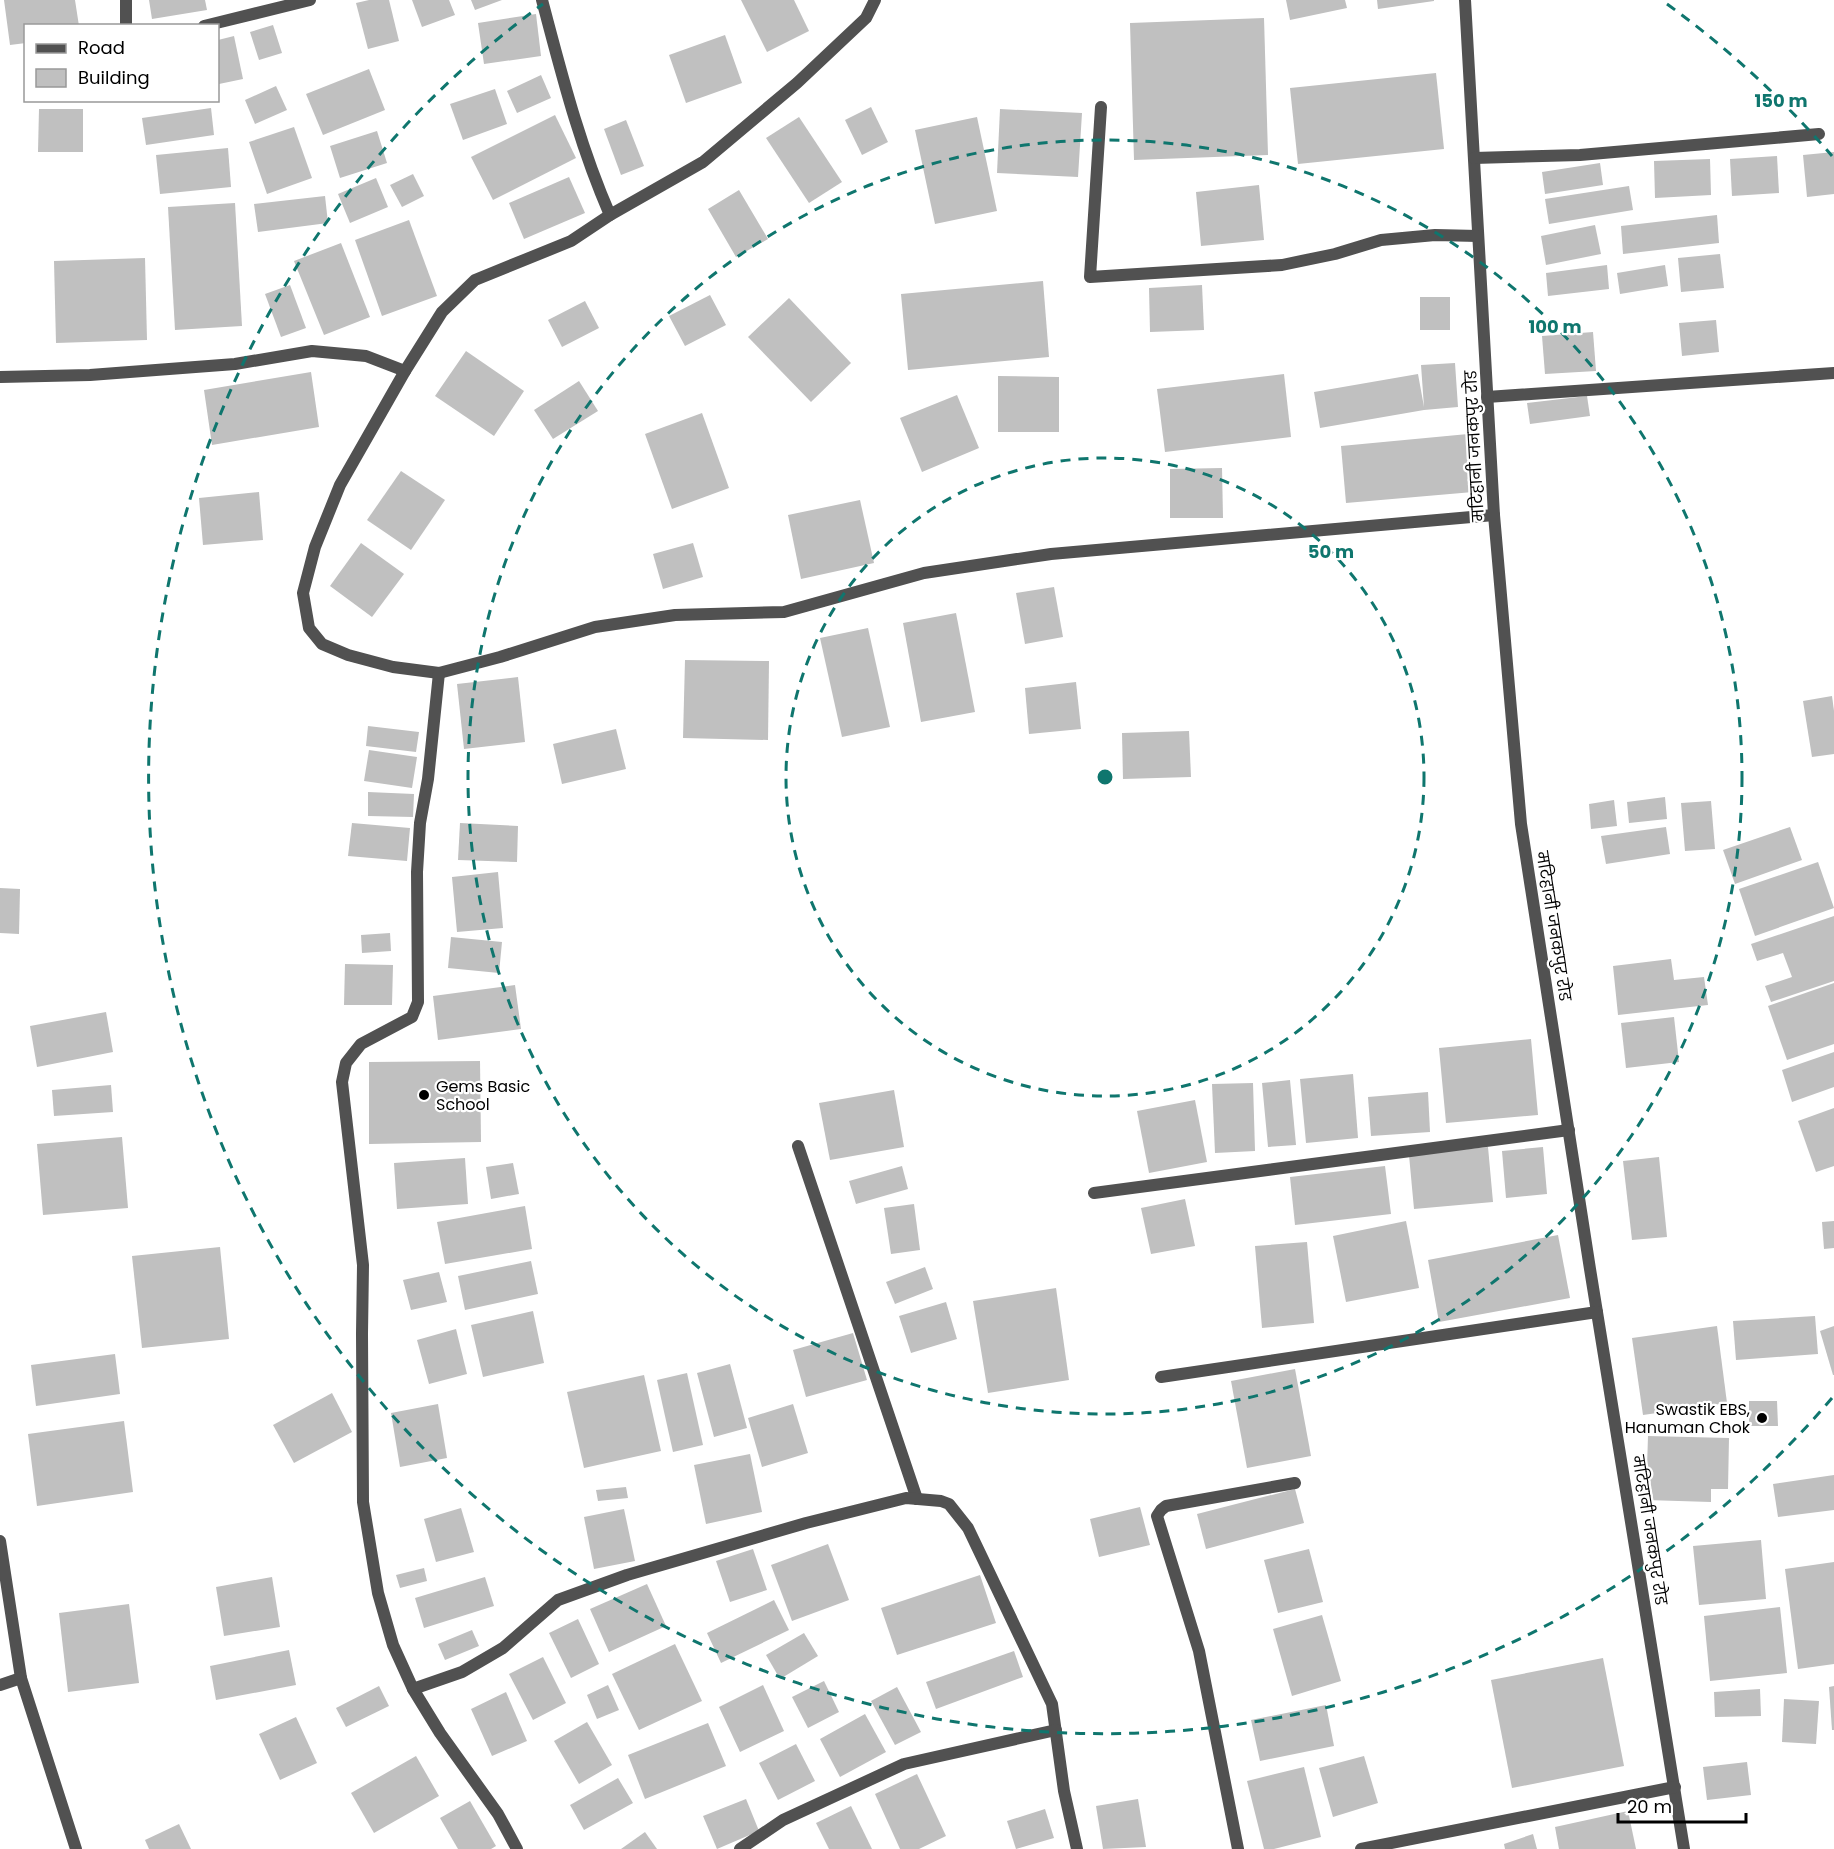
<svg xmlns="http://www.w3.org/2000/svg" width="1834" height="1849" font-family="Poppins,'Noto Sans Devanagari',sans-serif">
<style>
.building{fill:#c0c0c0}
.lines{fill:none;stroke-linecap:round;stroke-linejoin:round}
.lane{stroke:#515151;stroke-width:12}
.street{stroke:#515151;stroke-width:12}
.ring{fill:none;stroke:#0f766e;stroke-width:3;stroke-dasharray:10 8}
.poi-dot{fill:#000;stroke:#fff;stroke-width:2}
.labels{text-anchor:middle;stroke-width:4.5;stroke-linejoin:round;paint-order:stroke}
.street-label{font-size:16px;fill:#000;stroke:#fff}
.poi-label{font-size:16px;fill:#000;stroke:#fff;text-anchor:start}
.centre{fill:#0f766e;stroke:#fff;stroke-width:3}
.ring-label{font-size:18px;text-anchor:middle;font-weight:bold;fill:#0f766e;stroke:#fff;stroke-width:4.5;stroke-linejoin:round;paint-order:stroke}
</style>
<rect width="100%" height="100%" fill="#fff"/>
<g class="building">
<polygon points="4,0 75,0 79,26 26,26 26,43 10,45"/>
<polygon points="149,0 205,0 207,10 152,19"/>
<polygon points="369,0 389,0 399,41 368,49 356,3"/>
<polygon points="412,0 449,0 455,15 422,27"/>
<polygon points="471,0 502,0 475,10"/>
<polygon points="741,0 794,0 809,31 767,52"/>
<polygon points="1286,0 1345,0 1347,8 1290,20"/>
<polygon points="1377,0 1434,0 1434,1 1378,9"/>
<polygon points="536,14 541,56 484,64 478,23"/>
<polygon points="1264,18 1268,155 1134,160 1130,23"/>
<polygon points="273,25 282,53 259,60 250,32"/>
<polygon points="725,35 742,83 686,103 669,55"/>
<polygon points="234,36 243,79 219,84 218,40"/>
<polygon points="369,69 385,110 323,135 306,94"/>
<polygon points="1436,73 1444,149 1298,164 1290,88"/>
<polygon points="541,75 551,98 517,113 507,91"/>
<polygon points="276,86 287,110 255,124 245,100"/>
<polygon points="495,89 507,124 463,140 450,104"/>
<polygon points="871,107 888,142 862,155 845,120"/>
<polygon points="211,108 214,135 146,145 142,118"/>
<polygon points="39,109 83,109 83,152 38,152"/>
<polygon points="1000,109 1082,113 1078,177 997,173"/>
<polygon points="555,115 576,158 493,200 471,157"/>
<polygon points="799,117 842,182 809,203 766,138"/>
<polygon points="977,117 997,211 935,224 915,130"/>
<polygon points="626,120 644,166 621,175 604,129"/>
<polygon points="294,127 312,178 267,194 249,142"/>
<polygon points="377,131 387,163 340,178 330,146"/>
<polygon points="228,148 231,187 160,194 156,155"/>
<polygon points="1834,152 1834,194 1807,197 1803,155"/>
<polygon points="1777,156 1779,193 1732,196 1730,159"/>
<polygon points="1710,159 1711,195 1655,198 1654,161"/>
<polygon points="1600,163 1603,185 1545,194 1542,172"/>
<polygon points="413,174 424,196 402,207 390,185"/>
<polygon points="569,177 585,213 524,239 509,203"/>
<polygon points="376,178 388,207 350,223 338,194"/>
<polygon points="1259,185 1264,240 1201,246 1196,192"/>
<polygon points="1629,186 1633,210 1549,224 1545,199"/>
<polygon points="739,190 768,239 736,257 708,209"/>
<polygon points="325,196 328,223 258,232 254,204"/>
<polygon points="235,203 242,326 175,330 168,207"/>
<polygon points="1717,215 1719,243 1623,254 1621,226"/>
<polygon points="409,220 437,296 382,316 355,240"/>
<polygon points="1595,225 1601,254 1546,265 1541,236"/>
<polygon points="341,243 370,317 324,335 294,261"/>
<polygon points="1720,254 1724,288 1681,292 1678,258"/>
<polygon points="145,258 147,340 56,343 54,261"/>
<polygon points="1607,265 1609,289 1548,296 1546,273"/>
<polygon points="1665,265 1668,286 1620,294 1617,273"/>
<polygon points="1043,281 1049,357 908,370 901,294"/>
<polygon points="290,285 306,328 281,337 265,294"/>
<polygon points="1202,285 1204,330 1150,332 1149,288"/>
<polygon points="710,295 726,325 685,346 669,316"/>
<rect x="1420" y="297" width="30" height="33"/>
<polygon points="789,298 851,363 811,402 748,337"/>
<polygon points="585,301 599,328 562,347 548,320"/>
<polygon points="1716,320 1719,352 1682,356 1679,323"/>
<polygon points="1593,332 1596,371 1545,374 1542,336"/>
<polygon points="466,351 524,391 494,436 435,396"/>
<polygon points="1455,363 1458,407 1424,410 1320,428 1314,392 1418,374 1424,407 1421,365"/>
<polygon points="311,372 319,427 212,445 204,390"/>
<polygon points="1284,374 1291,437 1165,452 1157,389"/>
<polygon points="998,376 1059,377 1059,432 998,432"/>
<polygon points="579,381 598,411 553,439 534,410"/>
<polygon points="957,395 979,448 922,472 900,418"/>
<polygon points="1587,396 1590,416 1530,424 1527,403"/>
<polygon points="702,413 729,488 672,509 645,434"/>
<polygon points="1468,434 1473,492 1346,503 1341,446"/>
<polygon points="1222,468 1223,518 1170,518 1170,469"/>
<polygon points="401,471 445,500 411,550 367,520"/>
<polygon points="259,492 263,540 203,545 199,498"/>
<polygon points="860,500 874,563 801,579 788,515"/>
<polygon points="361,543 404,574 372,617 330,586"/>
<polygon points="693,543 703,577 663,589 653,554"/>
<polygon points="1054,587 1063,637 1025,644 1016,593"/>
<polygon points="956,613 975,712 921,722 903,623"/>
<polygon points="868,628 890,727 842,737 820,638"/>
<polygon points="685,660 769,661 768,740 683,738"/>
<polygon points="518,677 525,742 464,749 457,684"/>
<polygon points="1076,682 1081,729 1029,734 1025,688"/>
<polygon points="1832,696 1834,711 1834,754 1812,757 1803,701"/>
<polygon points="368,726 419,732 416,752 366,746"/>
<polygon points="616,729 626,769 562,784 553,744"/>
<polygon points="1189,731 1191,777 1123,779 1122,733"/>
<polygon points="369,750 417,757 412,788 364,781"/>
<polygon points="368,792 414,794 413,817 368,816"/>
<polygon points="1665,797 1667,819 1629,823 1627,802"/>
<polygon points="1614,800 1617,826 1591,829 1589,804"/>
<polygon points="1711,801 1715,849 1685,851 1681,803"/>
<polygon points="352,823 410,828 407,861 348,856"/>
<polygon points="460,823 518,826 517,862 458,860"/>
<polygon points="1666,827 1670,854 1606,864 1601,836"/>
<polygon points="1790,827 1802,860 1735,884 1723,850"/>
<polygon points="1818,862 1834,908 1755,936 1739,889"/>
<polygon points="498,872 503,928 457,932 452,877"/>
<polygon points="0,888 20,889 19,934 0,933"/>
<polygon points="1834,916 1834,981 1771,1002 1765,986 1792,977 1783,953 1757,961 1751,944"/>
<polygon points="390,933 391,951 362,953 361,935"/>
<polygon points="451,937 502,942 499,973 448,968"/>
<polygon points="1671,959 1674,980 1704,977 1708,1005 1618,1015 1613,966"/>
<polygon points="345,964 393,965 392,1005 344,1005"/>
<polygon points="1834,983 1834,1044 1787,1060 1768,1006"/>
<polygon points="515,985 521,1029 438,1040 433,996"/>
<polygon points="106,1012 113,1052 37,1067 30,1026"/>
<polygon points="1674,1017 1679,1062 1626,1068 1621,1023"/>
<polygon points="1531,1039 1538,1115 1446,1123 1439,1048"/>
<polygon points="1834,1052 1834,1087 1792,1102 1782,1070"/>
<polygon points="480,1061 481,1142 369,1144 369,1062"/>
<polygon points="1353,1074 1358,1138 1306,1143 1300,1079"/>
<polygon points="1290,1080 1296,1145 1268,1147 1262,1083"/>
<polygon points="1253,1083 1255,1151 1215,1153 1212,1084"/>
<polygon points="111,1085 113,1112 54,1116 52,1090"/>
<polygon points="894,1090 904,1147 830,1160 819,1103"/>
<polygon points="1428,1092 1430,1132 1371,1136 1368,1097"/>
<polygon points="1195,1100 1207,1162 1149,1173 1137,1111"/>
<polygon points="1834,1108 1834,1166 1816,1172 1798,1121"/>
<polygon points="122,1137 128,1208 43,1215 37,1144"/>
<polygon points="1488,1147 1493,1202 1414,1209 1409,1155"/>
<polygon points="1543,1147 1547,1194 1506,1198 1502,1151"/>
<polygon points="1659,1157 1667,1237 1632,1240 1623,1161"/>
<polygon points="465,1158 468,1204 397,1209 394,1163"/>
<polygon points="513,1163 519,1194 491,1199 486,1167"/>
<polygon points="902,1166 908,1189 856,1204 849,1181"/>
<polygon points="1385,1166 1391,1214 1295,1225 1290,1177"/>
<polygon points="1185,1199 1195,1246 1151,1254 1141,1208"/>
<polygon points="914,1204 920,1250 891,1254 884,1208"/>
<polygon points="525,1206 532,1249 445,1264 437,1222"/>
<polygon points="1406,1221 1419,1288 1346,1302 1333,1236"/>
<polygon points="1834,1221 1834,1248 1824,1249 1822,1222"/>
<polygon points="1558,1235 1570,1298 1439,1322 1428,1260"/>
<polygon points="1307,1242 1314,1323 1262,1328 1255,1246"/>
<polygon points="220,1247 229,1339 142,1348 132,1256"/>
<polygon points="531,1261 538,1294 465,1310 458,1276"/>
<polygon points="925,1267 933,1289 895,1304 886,1282"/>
<polygon points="439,1272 447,1302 411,1310 403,1280"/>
<polygon points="1056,1288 1069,1380 988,1393 973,1301"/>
<polygon points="946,1302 957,1339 911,1353 899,1316"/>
<polygon points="533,1311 544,1363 483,1377 471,1325"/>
<polygon points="1815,1316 1818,1354 1736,1360 1733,1321"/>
<polygon points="1717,1326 1727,1403 1643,1415 1632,1338"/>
<polygon points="1834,1326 1834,1375 1833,1375 1820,1331"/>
<polygon points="456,1329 467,1374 429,1384 417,1340"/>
<polygon points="853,1333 867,1380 806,1397 793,1350"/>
<polygon points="115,1354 120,1394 36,1406 31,1365"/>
<polygon points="730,1364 747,1428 714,1437 697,1373"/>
<polygon points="1295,1369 1311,1456 1247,1468 1231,1381"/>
<polygon points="687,1373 703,1445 673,1452 657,1380"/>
<polygon points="644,1375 661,1451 584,1468 567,1392"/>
<polygon points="332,1393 352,1432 294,1463 273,1425"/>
<polygon points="1749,1401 1777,1401 1778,1426 1749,1426"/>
<polygon points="438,1404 447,1458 400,1467 391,1413"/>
<polygon points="793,1404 808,1453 762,1467 748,1418"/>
<polygon points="124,1421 133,1492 37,1506 28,1434"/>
<polygon points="1648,1436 1729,1438 1728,1489 1711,1489 1711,1502 1646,1500"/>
<polygon points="750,1454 762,1512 706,1524 694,1465"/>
<polygon points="1834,1475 1834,1510 1778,1517 1773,1484"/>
<polygon points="626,1487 628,1498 598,1501 596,1490"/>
<polygon points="1295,1489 1304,1523 1206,1549 1197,1514"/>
<polygon points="1140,1507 1150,1545 1099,1557 1090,1519"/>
<polygon points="461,1508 474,1552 436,1562 424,1519"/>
<polygon points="624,1509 635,1561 594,1569 584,1517"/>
<polygon points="1761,1540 1766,1599 1699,1605 1693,1546"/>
<polygon points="828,1544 849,1600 792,1621 771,1565"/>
<polygon points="753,1549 767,1590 730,1602 716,1561"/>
<polygon points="1309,1549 1323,1602 1278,1613 1264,1560"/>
<polygon points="1834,1562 1834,1664 1798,1669 1785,1569"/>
<polygon points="424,1568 427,1581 400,1588 396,1575"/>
<polygon points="980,1575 996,1623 897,1655 881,1608"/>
<polygon points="272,1577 280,1627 224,1636 216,1587"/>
<polygon points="485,1577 494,1606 424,1628 415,1598"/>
<polygon points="647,1584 666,1626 609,1652 590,1609"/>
<polygon points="774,1600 789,1630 721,1663 707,1633"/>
<polygon points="129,1604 139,1683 68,1692 59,1613"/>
<polygon points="1780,1607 1787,1673 1710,1681 1704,1616"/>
<polygon points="1322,1615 1341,1681 1292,1696 1273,1629"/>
<polygon points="578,1619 599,1664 571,1678 549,1633"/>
<polygon points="472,1630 479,1646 445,1660 438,1644"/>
<polygon points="804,1633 818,1656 780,1679 766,1655"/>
<polygon points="675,1644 702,1701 639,1730 612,1674"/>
<polygon points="289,1650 296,1685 216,1700 210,1666"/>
<polygon points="1014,1651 1023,1677 936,1709 926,1682"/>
<polygon points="543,1657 566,1703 533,1720 509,1674"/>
<polygon points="1603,1658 1624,1766 1512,1788 1491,1680"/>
<polygon points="824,1681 839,1712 808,1728 792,1697"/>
<polygon points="608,1685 619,1710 597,1719 587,1695"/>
<polygon points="763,1685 784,1731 740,1752 719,1707"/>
<polygon points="379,1686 389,1706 346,1727 336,1708"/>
<polygon points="1834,1686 1834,1730 1832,1730 1829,1687"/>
<polygon points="897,1687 921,1732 895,1745 871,1701"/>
<polygon points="1760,1689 1761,1716 1715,1717 1714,1692"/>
<polygon points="506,1692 527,1741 492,1756 471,1709"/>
<polygon points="1784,1699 1819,1701 1816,1744 1782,1742"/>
<polygon points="1326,1705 1334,1746 1260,1761 1251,1720"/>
<polygon points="865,1714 886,1752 840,1777 820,1739"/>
<polygon points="296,1717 317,1763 280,1780 259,1734"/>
<polygon points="587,1722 612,1765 579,1784 554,1741"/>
<polygon points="708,1723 726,1766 645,1799 628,1755"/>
<polygon points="796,1744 815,1781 778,1800 759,1763"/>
<polygon points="416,1756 439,1796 374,1833 351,1793"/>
<polygon points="1364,1756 1378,1803 1333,1817 1319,1768"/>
<polygon points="1747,1762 1751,1795 1707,1800 1703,1767"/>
<polygon points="1304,1767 1321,1837 1274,1849 1264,1849 1247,1781"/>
<polygon points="917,1774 946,1836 919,1849 900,1849 875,1794"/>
<polygon points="618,1778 633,1803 584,1830 570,1805"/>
<polygon points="746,1799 759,1831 717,1849 703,1816"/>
<polygon points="1138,1799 1146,1847 1103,1849 1096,1806"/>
<polygon points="470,1801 496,1846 491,1849 458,1849 440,1818"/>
<polygon points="851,1806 872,1849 829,1849 816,1823"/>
<polygon points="1045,1809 1054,1838 1016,1849 1007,1821"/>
<polygon points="1628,1811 1636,1849 1559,1849 1555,1827"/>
<polygon points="179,1824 191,1849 149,1849 145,1840"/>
<polygon points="645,1832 657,1849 621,1849"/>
<polygon points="1533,1834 1537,1849 1505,1849 1504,1844"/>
</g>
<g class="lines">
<polyline class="lane" points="1487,397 1834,373"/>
<g class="street">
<polyline points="126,0 126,26"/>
<path d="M542,0C562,75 579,144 610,215"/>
<polyline points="875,0 866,18 797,83 703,162 610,215 571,241 475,280 442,312 405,371 340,485 315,547 303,593 309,628 322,644 348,655 393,667 439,673 500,657 595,627 675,615 784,612 924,573 1051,554 1494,515"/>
<polyline points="1465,0 1494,515 1521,824 1590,1269 1684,1849"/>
<polyline points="204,26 310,0"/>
<polyline points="1101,107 1090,277 1282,265 1335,254 1381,240 1435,235 1478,236"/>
<polyline points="1474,158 1580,155 1819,134"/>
<polyline points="0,377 90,375 235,364 312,351 366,356 405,371"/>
<polyline points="439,673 428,779 420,823 417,872 418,1002 412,1017 361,1044 346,1063 342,1082 363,1265 362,1334 363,1502 378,1593 393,1645 413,1689 440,1733 498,1814 517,1849"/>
<polyline points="798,1146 917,1499"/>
<polyline points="1094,1193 1569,1130"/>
<polyline points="1161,1377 1597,1312"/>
<polyline points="0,1541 21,1678 76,1849"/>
<polyline points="0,1685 21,1678"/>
<polyline points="413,1689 462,1672 503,1648 558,1600 627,1575 806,1523 906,1498 941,1501 949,1504 968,1528 1052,1704 1064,1791 1077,1849"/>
<polyline points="740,1849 783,1820 904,1764 1056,1730"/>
<polyline points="1238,1849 1199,1651 1157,1516 1161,1510 1166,1506 1295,1483"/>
<polyline points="1361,1849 1675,1787"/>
</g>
</g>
<g class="ring">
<circle cx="1105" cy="777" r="319"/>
<circle cx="1105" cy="777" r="637"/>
<path d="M1832 1398A956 956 0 1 1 543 4M1667 4A956 956 0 0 1 1832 156"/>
</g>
<g class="poi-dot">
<circle cx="424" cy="1095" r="6"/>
<circle cx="1762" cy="1418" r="6"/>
</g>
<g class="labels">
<g class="street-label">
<text transform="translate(1474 446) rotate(-93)" y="6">मटिहानी जनकपुर रोड</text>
<text transform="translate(1554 926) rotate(81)" y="6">मटिहानी जनकपुर रोड</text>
<text transform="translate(1650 1530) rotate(81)" y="6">मटिहानी जनकपुर रोड</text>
</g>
<g class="poi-label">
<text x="436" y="1092">Gems Basic<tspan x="436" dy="18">School</tspan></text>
<text x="1750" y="1415" text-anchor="end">Swastik EBS,<tspan x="1750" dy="18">Hanuman Chok</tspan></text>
</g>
</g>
<circle cx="1105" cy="777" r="9" class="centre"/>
<g class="ring-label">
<text x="1781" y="107">150 m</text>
<text x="1555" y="333">100 m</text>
<text x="1331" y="558">50 m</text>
</g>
<rect x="24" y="24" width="195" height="78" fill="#ffffff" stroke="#999999" stroke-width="1.5"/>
<rect x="36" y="44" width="30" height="9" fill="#515151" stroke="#999999" stroke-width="1.5"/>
<text x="78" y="54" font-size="18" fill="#000000">Road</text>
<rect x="36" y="69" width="30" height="18" fill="#c0c0c0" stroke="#999999" stroke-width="1.5"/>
<text x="78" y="84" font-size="18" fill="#000000">Building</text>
<path d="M1618 1813v9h128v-9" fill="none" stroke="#000000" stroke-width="3"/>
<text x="1627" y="1813" font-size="18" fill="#000000" stroke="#ffffff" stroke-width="4.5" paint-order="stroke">20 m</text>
</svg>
